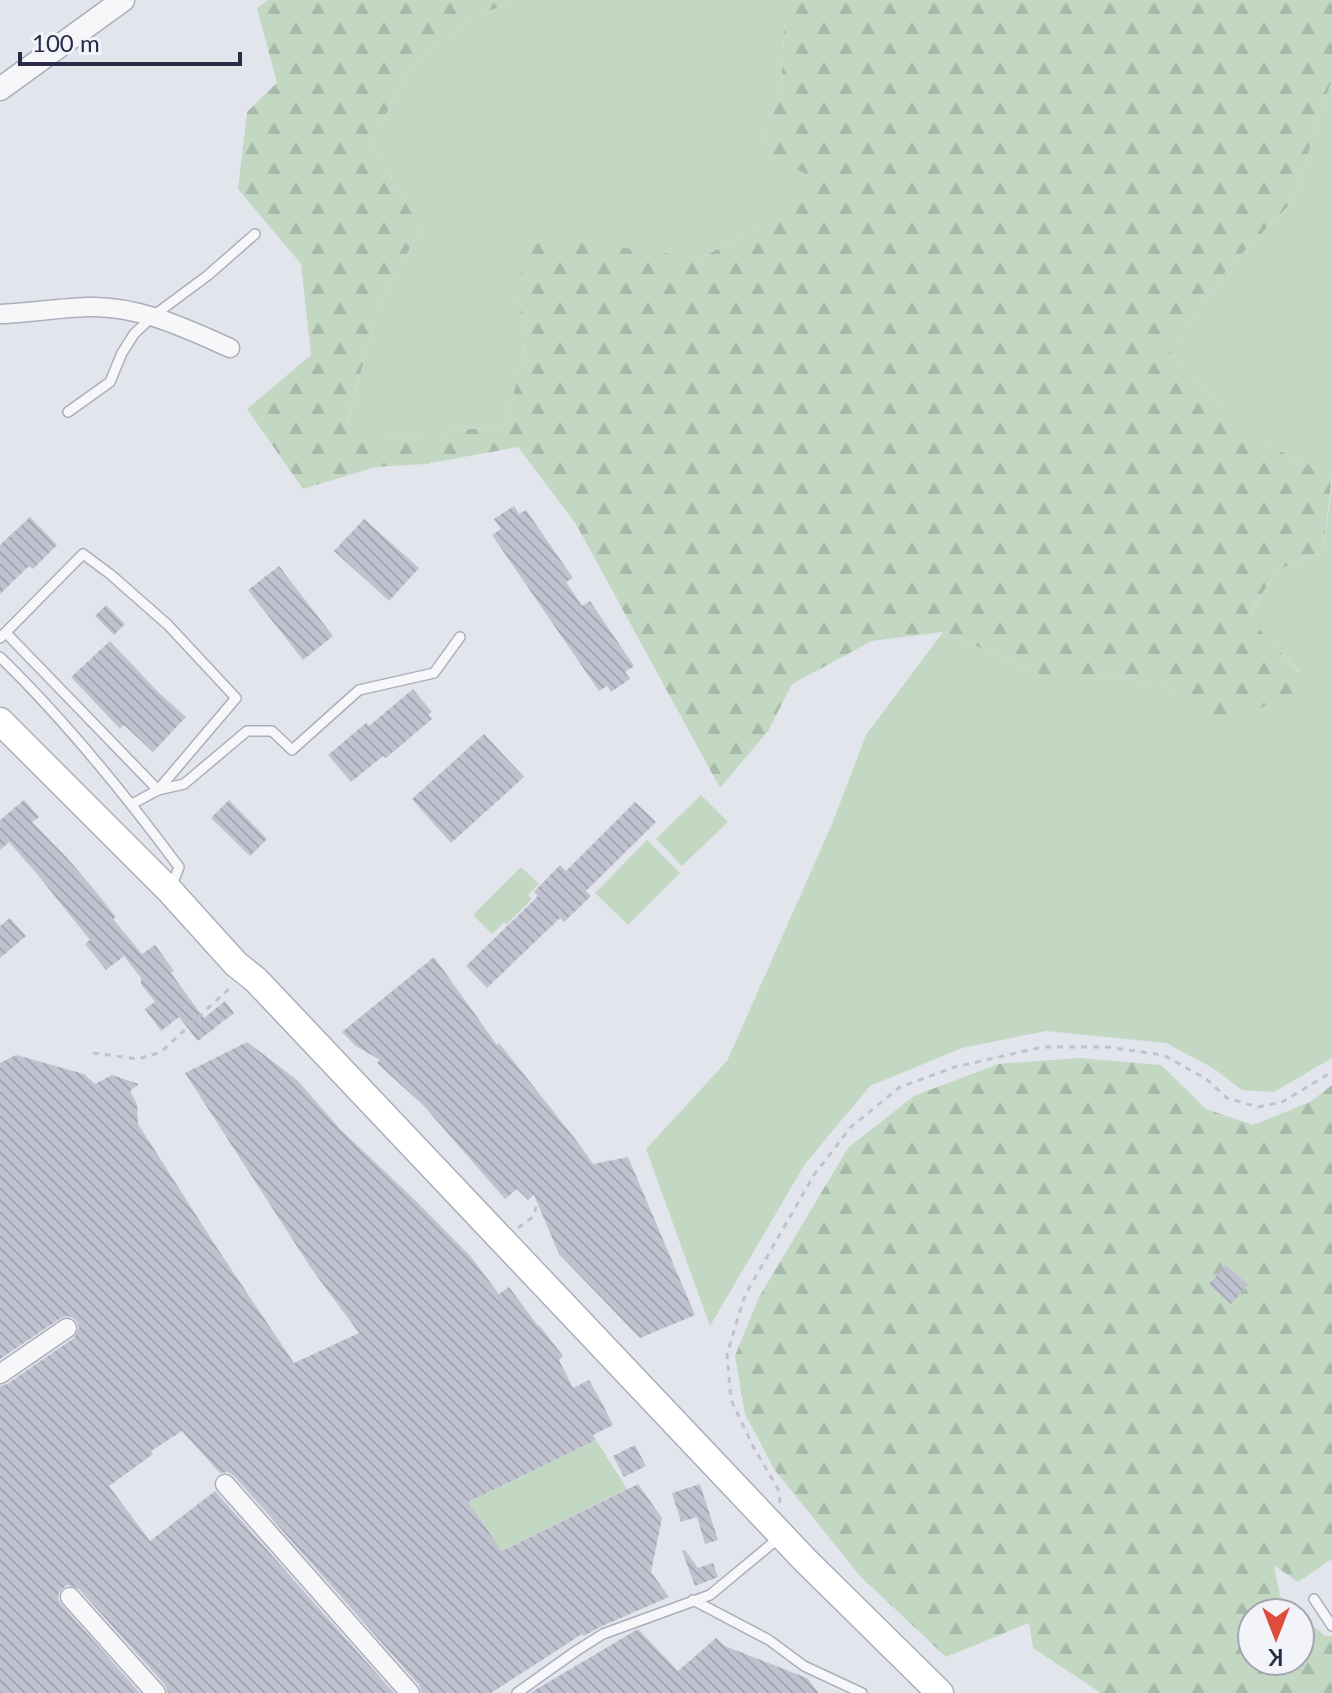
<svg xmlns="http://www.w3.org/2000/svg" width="1332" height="1693" font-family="Lato,sans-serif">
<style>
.grass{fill:#c3d8c3}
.forest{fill:url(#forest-firs)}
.building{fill:url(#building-back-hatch)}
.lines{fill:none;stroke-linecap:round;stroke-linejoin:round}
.service-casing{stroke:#abaebb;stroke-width:12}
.minor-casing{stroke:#abaebb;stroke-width:21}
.tertiary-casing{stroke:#abaebb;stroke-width:25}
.secondary-casing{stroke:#abaebb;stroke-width:29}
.path{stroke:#c1c2cb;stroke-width:3;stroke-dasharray:6 6;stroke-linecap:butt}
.service{stroke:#f7f7fa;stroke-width:9}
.minor{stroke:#f7f7fa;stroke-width:18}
.tertiary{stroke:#f7f7fa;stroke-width:22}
.secondary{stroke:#fff;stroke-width:26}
</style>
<defs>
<pattern id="forest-firs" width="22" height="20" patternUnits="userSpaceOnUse" patternTransform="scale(2)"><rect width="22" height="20" fill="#c3d8c3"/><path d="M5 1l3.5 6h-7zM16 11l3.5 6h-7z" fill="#a8baa9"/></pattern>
<pattern id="building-back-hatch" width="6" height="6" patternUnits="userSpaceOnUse" patternTransform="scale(2)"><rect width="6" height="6" fill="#c0c2d0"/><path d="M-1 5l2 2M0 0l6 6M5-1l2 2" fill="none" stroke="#a5a7b4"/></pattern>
</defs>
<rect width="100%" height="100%" fill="#e3e5ed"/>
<g class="grass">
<polygon points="517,0 767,0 785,18 781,89 759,152 816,178 760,226 701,258 648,252 519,290 524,355 505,425 386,439 347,422 381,300 421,229 371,143 410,68 471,18"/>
<polygon points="1332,84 1332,476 1263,443 1170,352 1229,267 1293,201 1330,85"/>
<polygon points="1332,485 1332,1058 1274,1092 1242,1090 1213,1068 1166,1043 1046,1031 962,1048 870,1086 805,1164 710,1326 646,1149 727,1061 832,824 866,735 943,632 1040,674 1097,674 1163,685 1191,716 1300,672 1248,618 1277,570 1323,552"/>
<polygon points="701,795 728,822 682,866 656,839"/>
<polygon points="647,840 680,873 628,925 595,893"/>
<polygon points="521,867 539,884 528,895 532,899 507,924 504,922 492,934 473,915"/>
<polygon points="596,1440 627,1489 502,1551 468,1502"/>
</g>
<g class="forest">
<polygon points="268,0 517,0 471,18 410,68 371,143 421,229 381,300 347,421 387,439 505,425 524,355 519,290 525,244 574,241 701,258 760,226 815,178 759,152 781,89 785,19 767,0 1332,0 1332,84 1330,85 1293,201 1229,267 1170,352 1263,443 1332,476 1323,552 1277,570 1248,617 1300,673 1297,696 1235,716 1191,716 1163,685 1097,674 1040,674 943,632 872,641 792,684 768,731 720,788 576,524 518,447 425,464 376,467 303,489 247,409 311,355 301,264 238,189 247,112 277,83 257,8"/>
<polygon points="1080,1058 1161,1065 1206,1109 1253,1125 1310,1102 1332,1085 1332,1559 1298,1582 1274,1565 1280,1596 1299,1613 1252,1613 1252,1661 1300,1661 1300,1614 1325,1636 1332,1636 1332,1693 1101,1693 1033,1648 1029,1623 946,1657 859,1575 774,1469 745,1414 735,1356 759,1297 848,1148 914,1096 998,1064"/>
</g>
<g class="building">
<polygon points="514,506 519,514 526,510 573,578 566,582 582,606 590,601 634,666 625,672 630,679 611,692 607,686 599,691 492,535 501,529 494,519"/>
<polygon points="30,517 57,545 33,569 29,566 0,594 0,545"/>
<polygon points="364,519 419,568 389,601 334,551"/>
<polygon points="279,566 333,636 303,660 248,590"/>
<polygon points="106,605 125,624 114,635 95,616"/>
<polygon points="110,641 158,692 186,717 153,752 124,725 120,729 71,677"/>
<polygon points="413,689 432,712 428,715 432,719 386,758 383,756 351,782 328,755 366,723 369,726"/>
<polygon points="484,734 524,777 451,843 412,799"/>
<polygon points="24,800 39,817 32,822 68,859 92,887 116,917 113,919 142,954 155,945 174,971 171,973 204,1018 225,1001 234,1013 198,1041 179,1017 161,1031 145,1009 155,1002 141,984 141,978 124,956 106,970 85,944 90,940 37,874 9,842 0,850 0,820"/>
<polygon points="229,800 267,839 250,856 211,818"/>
<polygon points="635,802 656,822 586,891 591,896 564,922 560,918 487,988 466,966 538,896 534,892 560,865 566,871"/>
<polygon points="10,918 26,936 0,958 0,926"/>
<polygon points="434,957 497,1045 499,1043 576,1140 593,1164 628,1157 695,1315 640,1338 559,1254 534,1195 528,1200 517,1189 505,1199 424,1106 377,1063 380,1060 356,1046 342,1032"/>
<polygon points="247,1042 297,1080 341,1130 417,1202 471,1257 499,1294 509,1287 538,1326 539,1325 563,1356 559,1360 573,1388 589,1380 602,1403 613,1425 593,1435 596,1440 468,1502 502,1551 638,1484 662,1518 651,1572 669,1597 600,1627 584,1636 582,1634 491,1693 422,1693 419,1685 234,1476 228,1472 220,1473 182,1431 151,1451 153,1454 109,1486 150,1541 215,1491 394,1693 168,1693 165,1685 79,1589 68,1585 63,1588 59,1593 58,1599 61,1604 140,1693 0,1693 0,1386 7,1384 74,1338 79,1328 77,1322 73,1318 67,1316 61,1318 0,1359 0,1063 16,1055 84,1074 95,1084 112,1075 139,1084 130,1091 137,1104 138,1124 217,1248 294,1363 359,1333 311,1268 185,1073"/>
<polygon points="1226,1265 1248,1285 1231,1304 1209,1284"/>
<polygon points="635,1445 646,1466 624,1477 613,1456"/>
<polygon points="700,1484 718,1540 705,1544 697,1517 681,1522 672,1493"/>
<polygon points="685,1550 698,1568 713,1563 718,1577 695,1586 682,1551"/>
<polygon points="638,1629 678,1671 716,1638 725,1646 807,1678 819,1693 530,1693"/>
</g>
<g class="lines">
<g class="service-casing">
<g id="service">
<polyline points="68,412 110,382 122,353 134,334 153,316 207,276 255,234"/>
<polyline points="6,633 158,790 184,784 247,731 272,731 292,750 359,690 434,673 460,637"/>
<polyline points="0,638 83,554 110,574 168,625 236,698 158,790 132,804"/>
<path d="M0,657C66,721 124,793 179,867L171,888"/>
<polyline points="1314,1599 1332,1626"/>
<polyline points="693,1600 769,1640 804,1666 862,1693"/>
<polyline points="517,1693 576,1651 603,1634 710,1595 780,1537"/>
</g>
</g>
<g class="minor-casing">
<g id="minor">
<path d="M0,314C29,313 58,308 87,307C138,305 185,328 230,348"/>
<polyline points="0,1374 67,1328"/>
<polyline points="225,1484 410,1693"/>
<polyline points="70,1597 156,1693"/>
</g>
</g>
<g class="tertiary-casing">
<polyline id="tertiary" points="0,89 123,0"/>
</g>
<g class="secondary-casing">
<polyline id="secondary" points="0,721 170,891 236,964 256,980 805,1560 940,1693"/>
</g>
<g class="path">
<polyline points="93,1053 138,1059 161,1052 232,986"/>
<polyline points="518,1228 534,1216 537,1202"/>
<polyline points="780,1503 778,1489 754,1448 731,1400 727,1354 745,1295 814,1175 851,1127 900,1087 955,1067 1043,1047 1107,1047 1163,1055 1205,1078 1227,1098 1258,1107 1282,1102 1332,1072"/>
</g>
<use href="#service" class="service"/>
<use href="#minor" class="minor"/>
<use href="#tertiary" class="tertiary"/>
<use href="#secondary" class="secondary"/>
</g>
<g transform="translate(1276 1637) rotate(180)"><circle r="38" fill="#f3f4f9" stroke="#a2a4b2" stroke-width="2"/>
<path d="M0-6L14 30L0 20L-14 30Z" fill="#de4c3c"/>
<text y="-12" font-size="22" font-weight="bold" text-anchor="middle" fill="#282c47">K</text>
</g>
<path d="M20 52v12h220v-12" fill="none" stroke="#282c47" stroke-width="4"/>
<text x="32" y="52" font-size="24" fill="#282c47" stroke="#f3f4f9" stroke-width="6" paint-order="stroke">100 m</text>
</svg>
